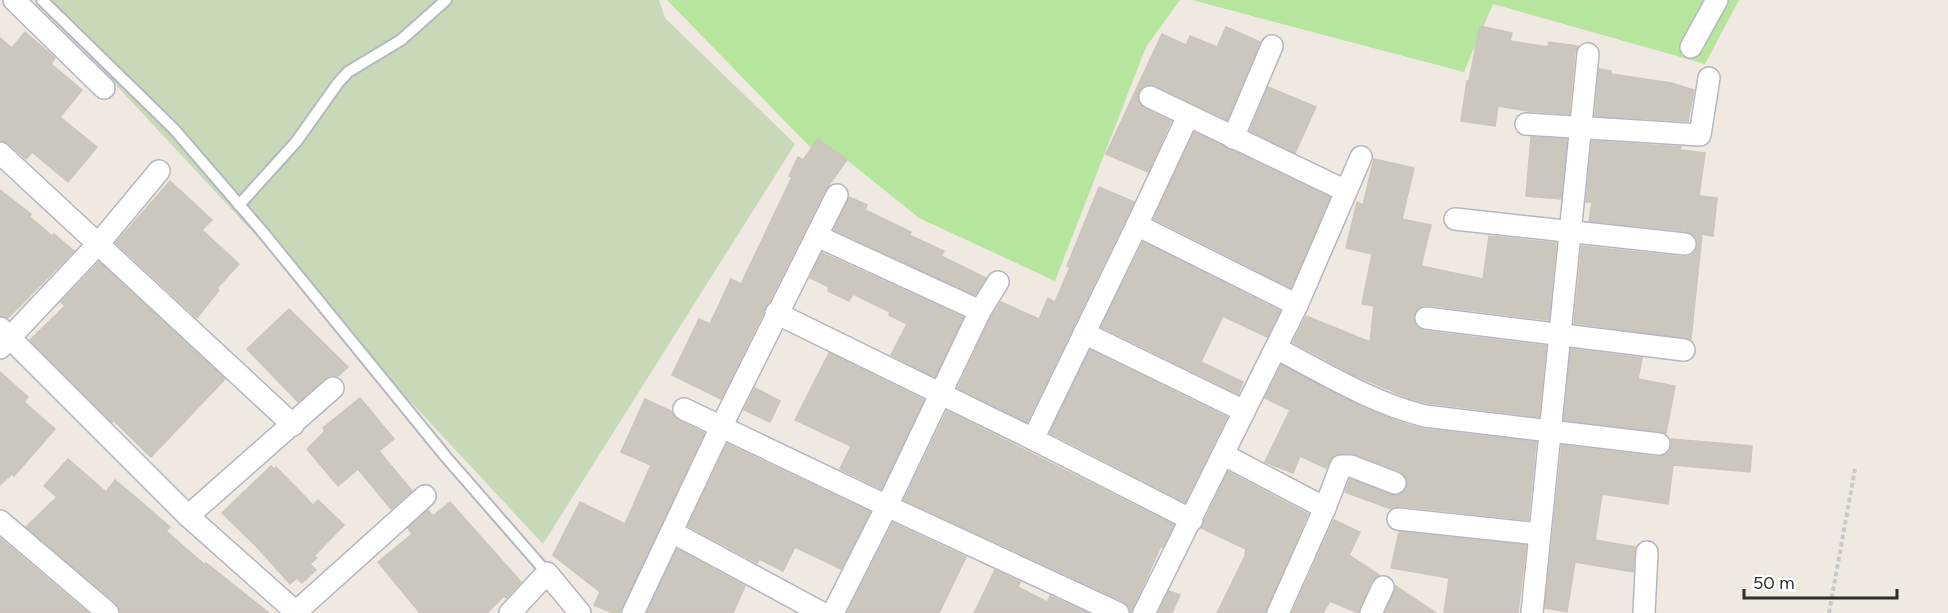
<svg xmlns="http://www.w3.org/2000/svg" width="1948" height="613" font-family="Figtree,sans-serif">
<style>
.green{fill:#b6e59e}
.cemetery{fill:#c8d9b8}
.building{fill:#cbc7bf;stroke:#cbc5ba;stroke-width:1.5}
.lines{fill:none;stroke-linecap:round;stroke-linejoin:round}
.lane-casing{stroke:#b4b7c1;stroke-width:14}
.street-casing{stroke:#b4b7c1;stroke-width:24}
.path{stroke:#c9c9c9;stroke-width:4;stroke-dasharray:4.5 3;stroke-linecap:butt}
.lane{stroke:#fff;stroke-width:10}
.street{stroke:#fff;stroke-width:21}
</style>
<rect width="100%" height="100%" fill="#efe9e1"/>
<g class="green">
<polygon points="667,0 1180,0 1146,47 1055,281 919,218 847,160 818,140 811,148"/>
<polygon points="1192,0 1739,0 1705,64 1493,4 1464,72"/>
</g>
<polygon class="cemetery" points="37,0 659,0 665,18 795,144 543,544"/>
<g class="building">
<polygon points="1480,26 1512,33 1510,41 1548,47 1549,42 1578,46 1575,53 1569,114 1528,111 1498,106 1495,126 1461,121 1467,81 1469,81"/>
<polygon points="1226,27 1260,42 1227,120 1156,86 1148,84 1142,87 1138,92 1139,104 1144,108 1171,121 1148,172 1106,154 1162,34 1186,45 1190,36 1217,47"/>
<polygon points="25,32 55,58 51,64 82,90 60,117 97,147 68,182 32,152 26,159 9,144 0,141 0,38 12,48"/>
<polygon points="1599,69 1611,71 1611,74 1671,83 1694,90 1688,121 1595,116"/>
<polygon points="1268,87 1316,107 1295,153 1250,131"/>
<polygon points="1194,132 1330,197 1291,288 1154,219"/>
<polygon points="1531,137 1567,139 1561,199 1526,196"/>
<polygon points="818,139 847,160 826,189 769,302 765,307 763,314 721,399 672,375 699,319 710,324 731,279 741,284 792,177 789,176 798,157 803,160"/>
<polygon points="1592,141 1681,147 1680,150 1705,153 1699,196 1717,198 1713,236 1702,234 1691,339 1574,323 1582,246 1684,257 1690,256 1695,252 1698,245 1693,234 1686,231 1589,221 1592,202 1586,202"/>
<polygon points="1374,159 1414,168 1402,219 1431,225 1421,266 1483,279 1489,236 1556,243 1549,320 1428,305 1422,306 1416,310 1413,317 1418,328 1424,331 1546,346 1539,417 1428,403 1409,398 1354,375 1293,342 1306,316 1370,342 1374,306 1362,304 1372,254 1346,248 1357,202 1363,205"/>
<polygon points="170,181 212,220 202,230 239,264 217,288 219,290 197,318 116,243"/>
<polygon points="1099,187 1134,202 1027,422 958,388 991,317 1001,302 1039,319 1048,298 1055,302 1070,267 1067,266"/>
<polygon points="0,190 31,214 30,217 52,236 54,234 74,251 8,318 0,316"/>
<polygon points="849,197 867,205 865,210 911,232 909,235 944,251 941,256 986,278 975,295 834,230"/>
<polygon points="1143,242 1280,311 1267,337 1223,316 1201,362 1243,382 1238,394 1101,327"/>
<polygon points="822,253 963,317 935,377 891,355 907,324 889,315 890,312 853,294 849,301 828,291 829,287 810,278"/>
<polygon points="99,262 225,379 151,457 113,420 112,422 30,340 65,306 61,302"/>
<polygon points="289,309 348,367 338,376 331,375 325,378 298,402 247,349"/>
<polygon points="1571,349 1642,358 1638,379 1675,386 1666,433 1564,420"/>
<polygon points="1090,350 1227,417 1185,502 1050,433"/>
<polygon points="829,353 924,400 881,489 840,469 851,446 795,420"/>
<polygon points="1281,365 1362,407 1402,423 1423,429 1536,442 1528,520 1399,506 1391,509 1345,492 1350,479 1391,495 1402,493 1407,487 1407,480 1400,471 1355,454 1341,453 1334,455 1326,468 1300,456 1293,473 1265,462 1290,410 1265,398"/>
<polygon points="0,372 28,397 24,402 55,429 14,476 12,474 0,485"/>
<polygon points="755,388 780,401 770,422 744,410"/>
<polygon points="360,398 394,439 379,451 412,491 391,509 358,469 338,486 307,449 325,431 323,428"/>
<polygon points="645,399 671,411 678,420 704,433 620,613 613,613 594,605 600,592 553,555 580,502 625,524 651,465 621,452"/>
<polygon points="947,411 1174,525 1163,547 1161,546 1131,613 1129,606 1123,601 904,500"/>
<polygon points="1671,439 1752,446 1750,472 1673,465 1668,504 1602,494 1595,540 1636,547 1633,572 1575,562 1567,612 1545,608 1562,445 1658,457 1665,455 1670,451 1672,445"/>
<polygon points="727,444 870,512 841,569 795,547 783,571 759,559 757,563 688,526"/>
<polygon points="68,459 106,492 115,480 133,495 170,527 166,531 205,565 206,563 269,613 120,613 116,603 26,527 57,497 44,486"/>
<polygon points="271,466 274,469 276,467 313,505 318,500 344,525 314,556 317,558 310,564 316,570 302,583 297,578 290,584 257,547 222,513"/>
<polygon points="1228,472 1308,514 1265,613 1217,613 1246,554 1245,553 1246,549 1201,528"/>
<polygon points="450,502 521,582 506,598 504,596 487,613 420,613 378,562 412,534 408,528 428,510 433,516"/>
<polygon points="1334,520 1360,532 1349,555 1379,575 1371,582 1358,613 1330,601 1323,613 1292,613"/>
<polygon points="893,523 966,557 939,613 847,613"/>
<polygon points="1399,532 1526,545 1518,613 1444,613 1449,578 1391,568"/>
<polygon points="0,538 88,613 0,613"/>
<polygon points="677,549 745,586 733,613 647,613"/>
<polygon points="995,570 1020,582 1018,587 1047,602 1050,596 1088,613 974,613"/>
<polygon points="1396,586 1436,613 1385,613"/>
<polygon points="1169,591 1180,595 1172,613 1158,613"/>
</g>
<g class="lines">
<g class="lane-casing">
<g id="lane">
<polyline points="42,0 174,129 261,230 446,457 547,573"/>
<polyline points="239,205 296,142 338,83 348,72 401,40 446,0"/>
</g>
</g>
<g class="street-casing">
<g id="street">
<polyline points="14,0 104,88"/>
<polyline points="1691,47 1717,0"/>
<polyline points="1150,97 1346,191"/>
<polyline points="1526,124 1700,135 1709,78"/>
<polyline points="1233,138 1272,46"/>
<polyline points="0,153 293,425"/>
<polyline points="1455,219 1685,244"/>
<polyline points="1137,225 1297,305"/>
<polyline points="817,236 980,311"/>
<polyline points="776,313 1033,439 1192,520"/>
<polyline points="1426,318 1684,350"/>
<polyline points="0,328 188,516 297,613"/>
<polyline points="1084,333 1244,411"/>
<polyline points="0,348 99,243 159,171"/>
<path d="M1276,348C1324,373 1372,403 1425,416L1659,444"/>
<polyline points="684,409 887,506 1118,613"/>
<polyline points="1033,439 1137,225 1188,116"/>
<polyline points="1224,455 1325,508"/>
<polyline points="188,516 333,388"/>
<polyline points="1398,519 1539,534"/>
<polyline points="0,521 108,613"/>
<polyline points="672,532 822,613"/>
<polyline points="296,612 425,496"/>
<polyline points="510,613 547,573 580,613"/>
<polyline points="633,613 721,427 837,195"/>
<polyline points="833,613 887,506 980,311 998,282"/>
<polyline points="1144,613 1297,305 1361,157"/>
<polyline points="1278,613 1325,508 1341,466 1351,466 1395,483"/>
<polyline points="1371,613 1383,587"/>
<polyline points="1532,613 1588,54"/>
<polyline points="1644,613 1647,552"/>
</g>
</g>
<polyline class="path" points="1829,613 1855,469"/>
<use href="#lane" class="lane"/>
<use href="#street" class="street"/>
</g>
<path d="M1744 589v9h153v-9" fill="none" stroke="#2e2e2e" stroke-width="3"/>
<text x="1753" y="589" font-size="18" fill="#2e2e2e" stroke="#ffffff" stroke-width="4.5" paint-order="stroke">50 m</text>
</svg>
